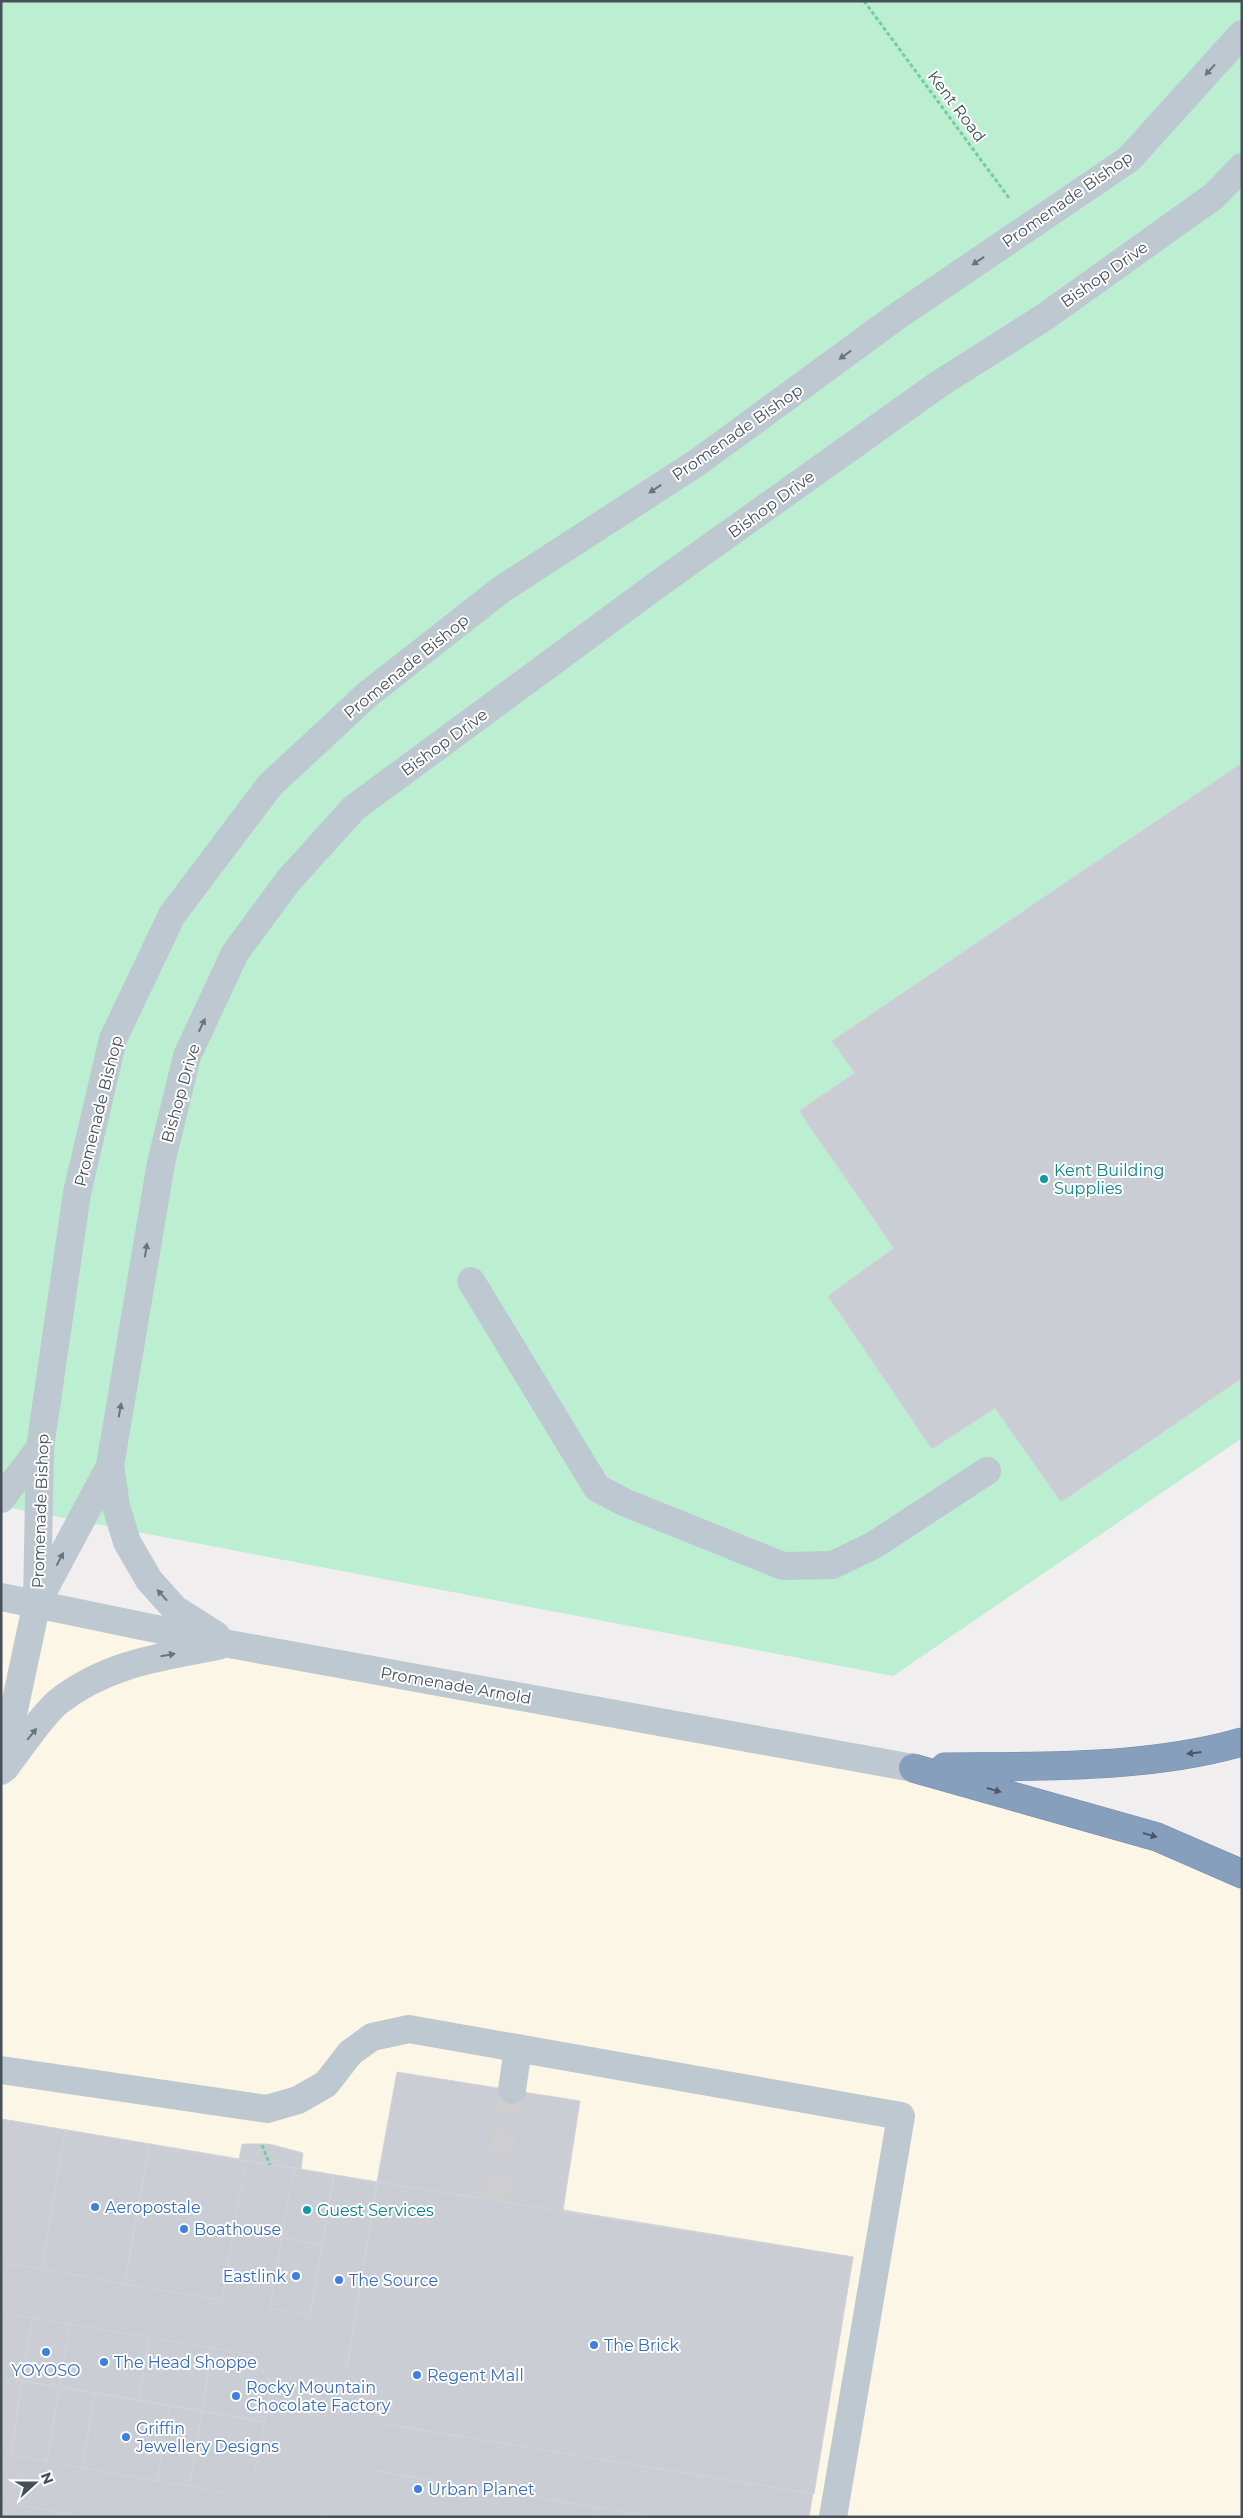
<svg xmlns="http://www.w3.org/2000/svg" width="1243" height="2518" font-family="Montserrat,sans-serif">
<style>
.commercial{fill:#fcf6e6}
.green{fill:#bceed1}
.building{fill:#cacdd3;stroke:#d2d4d9}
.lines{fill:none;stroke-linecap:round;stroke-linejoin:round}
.minor-tunnel{stroke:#ceced1;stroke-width:28;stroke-dasharray:28 14;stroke-linecap:butt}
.highway-casing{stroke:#718aa8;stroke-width:29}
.path{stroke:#74cca3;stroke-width:3;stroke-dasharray:4 2.5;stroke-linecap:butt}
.minor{stroke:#bec8d0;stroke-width:28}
.highway{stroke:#859fbd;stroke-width:28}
.oneway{fill:#6a747e}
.oneway2{fill:#4c5865}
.culture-dot{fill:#0f9aa8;stroke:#fff;stroke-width:2}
.shop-dot{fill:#3f7fe0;stroke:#fff;stroke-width:2}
.labels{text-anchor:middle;stroke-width:4;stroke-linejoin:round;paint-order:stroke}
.street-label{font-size:16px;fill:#46505b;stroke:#fff}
.culture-label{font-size:16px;fill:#0d838f;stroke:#fff;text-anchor:start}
.shop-label{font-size:16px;fill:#366cbe;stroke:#fff;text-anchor:start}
</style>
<rect width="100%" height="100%" fill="#f0eeee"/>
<polygon class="commercial" points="1,1597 913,1768 1242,1874 1242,2517 1,2517"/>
<polygon class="green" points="1,1 1242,1 1242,1438 893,1676 1,1506"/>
<g class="building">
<polygon points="1242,763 1242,1378 1061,1502 995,1408 932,1449 828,1296 894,1248 799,1111 855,1073 832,1041"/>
<polygon points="397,2072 580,2101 563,2210 853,2257 809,2517 1,2517 1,2119 377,2182"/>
<polygon points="1,2119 65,2130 42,2269 1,2263"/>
<polygon points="65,2130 149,2144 125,2284 42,2269"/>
<polygon points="149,2144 246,2161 222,2300 125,2284"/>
<polygon points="242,2144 269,2144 303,2153 301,2169 239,2160"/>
<polygon points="294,2168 334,2175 322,2245 282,2238"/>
<polygon points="334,2175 377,2182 347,2368 310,2315"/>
<polygon points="377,2182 853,2257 814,2494 384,2424 347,2368"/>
<polygon points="282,2238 322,2245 310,2315 270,2308"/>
<polygon points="1,2312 33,2318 22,2381 1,2377"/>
<polygon points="33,2318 70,2324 59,2387 22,2381"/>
<polygon points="70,2324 149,2337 139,2400 59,2387"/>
<polygon points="149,2337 212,2348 202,2411 139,2400"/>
<polygon points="212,2348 251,2355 271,2382 264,2422 202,2411"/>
<polygon points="1,2377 22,2381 11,2455 1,2453"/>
<polygon points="22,2381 59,2387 47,2461 11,2455"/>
<polygon points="59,2387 95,2393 82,2468 47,2461"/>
<polygon points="95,2393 170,2406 157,2481 82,2468"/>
<polygon points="170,2406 202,2411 189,2486 157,2481"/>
<polygon points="202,2411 264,2422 255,2473 227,2493 189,2486"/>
<polygon points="376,2471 595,2507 594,2517 321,2517 323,2510"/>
<polygon points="1,2502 75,2515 74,2517 1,2517"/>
<polygon points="595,2507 654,2517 594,2517"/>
</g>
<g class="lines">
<polyline class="minor-tunnel" points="495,2199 512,2090"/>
<g class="highway-casing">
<g id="highway">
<path d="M945,1767C1042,1766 1148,1769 1242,1742"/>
<polyline points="913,1768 1157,1837 1242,1874"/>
</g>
</g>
<g class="path">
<polyline points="864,1 1009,198"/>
<polyline points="262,2145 270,2165"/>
</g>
<g class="minor">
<polyline points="471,1281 597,1488 626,1503 783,1566 833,1565 874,1545 987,1471"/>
<polyline points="110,1466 116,1506 127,1542 149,1580 175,1609 216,1635"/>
<polyline points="1,1499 40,1448"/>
<polyline points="1,1597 229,1644 913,1768"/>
<polyline points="39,1599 110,1466 161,1163 187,1056 235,953 288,881 354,808 661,582 939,384 1046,316 1214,196 1242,167"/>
<path d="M5,1768C18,1751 42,1715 58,1702C106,1664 160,1657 218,1646"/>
<polyline points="1,1771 37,1602 40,1448 77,1193 113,1039 172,915 270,785 368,694 502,589 698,462 896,317 1129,159 1242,34"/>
<polyline points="1,2070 267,2109 298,2100 326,2084 350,2053 372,2037 409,2029 901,2116 833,2517"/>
<polyline points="512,2090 518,2048"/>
</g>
<use href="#highway" class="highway"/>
</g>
<defs><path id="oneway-solid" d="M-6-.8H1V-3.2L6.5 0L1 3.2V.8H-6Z" transform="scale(1.25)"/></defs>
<g class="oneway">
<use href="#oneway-solid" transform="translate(1210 70) rotate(132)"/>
<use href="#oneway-solid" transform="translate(978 261) rotate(146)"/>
<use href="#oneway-solid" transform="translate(845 355) rotate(144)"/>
<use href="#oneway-solid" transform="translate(655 489) rotate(147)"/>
<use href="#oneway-solid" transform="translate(202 1025) rotate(-65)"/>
<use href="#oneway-solid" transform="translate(146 1250) rotate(-81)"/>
<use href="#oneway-solid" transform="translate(120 1410) rotate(-80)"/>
<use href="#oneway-solid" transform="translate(60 1559) rotate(-62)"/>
<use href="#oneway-solid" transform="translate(162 1595) rotate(-132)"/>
<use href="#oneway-solid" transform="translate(168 1655) rotate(-10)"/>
<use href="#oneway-solid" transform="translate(32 1734) rotate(-51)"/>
</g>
<g class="oneway2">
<use href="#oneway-solid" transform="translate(1194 1753) rotate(173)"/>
<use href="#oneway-solid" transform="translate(994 1790) rotate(16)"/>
<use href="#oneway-solid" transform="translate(1150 1835) rotate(16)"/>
</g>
<g class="culture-dot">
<circle cx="1044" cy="1179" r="5"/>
<circle cx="307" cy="2210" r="5"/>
</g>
<g class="shop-dot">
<circle cx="95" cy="2207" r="5"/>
<circle cx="184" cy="2229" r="5"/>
<circle cx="296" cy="2276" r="5"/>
<circle cx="339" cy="2280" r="5"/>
<circle cx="594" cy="2345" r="5"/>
<circle cx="46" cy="2352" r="5"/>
<circle cx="104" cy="2362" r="5"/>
<circle cx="417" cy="2375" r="5"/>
<circle cx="236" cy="2396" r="5"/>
<circle cx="126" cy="2437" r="5"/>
<circle cx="418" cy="2489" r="5"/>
</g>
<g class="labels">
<g class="street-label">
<text transform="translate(957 106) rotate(53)" y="6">Kent Road</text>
<text transform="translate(1067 199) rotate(-35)" y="6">Promenade Bishop</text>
<text transform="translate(1104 274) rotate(-35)" y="6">Bishop Drive</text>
<text transform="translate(737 432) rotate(-35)" y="6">Promenade Bishop</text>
<text transform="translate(771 504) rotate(-36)" y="6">Bishop Drive</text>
<text transform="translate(406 666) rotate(-39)" y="6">Promenade Bishop</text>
<text transform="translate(444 742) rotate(-36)" y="6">Bishop Drive</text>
<text transform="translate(180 1093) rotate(-74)" y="6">Bishop Drive</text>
<text transform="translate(98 1111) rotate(-76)" y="6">Promenade Bishop</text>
<text transform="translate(40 1511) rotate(-88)" y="6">Promenade Bishop</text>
<text transform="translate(456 1685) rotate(10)" y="6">Promenade Arnold</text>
</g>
<g class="culture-label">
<text x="1054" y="1176">Kent Building<tspan x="1054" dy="18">Supplies</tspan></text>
<text x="317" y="2216">Guest Services</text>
</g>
<g class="shop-label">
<text x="105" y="2213">Aeropostale</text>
<text x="194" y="2235">Boathouse</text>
<text x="286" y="2282" text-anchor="end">Eastlink</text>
<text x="349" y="2286">The Source</text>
<text x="604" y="2351">The Brick</text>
<text x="114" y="2368">The Head Shoppe</text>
<text x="46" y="2376" text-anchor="middle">YOYOSO</text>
<text x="427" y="2381">Regent Mall</text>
<text x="246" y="2393">Rocky Mountain<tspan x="246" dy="18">Chocolate Factory</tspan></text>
<text x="136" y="2434">Griffin<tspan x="136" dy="18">Jewellery Designs</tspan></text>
<text x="428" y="2495">Urban Planet</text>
</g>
</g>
<rect width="1243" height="2518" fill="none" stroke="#46505b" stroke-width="5"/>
<g transform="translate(35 2483) rotate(69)" stroke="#ffffff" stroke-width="4" paint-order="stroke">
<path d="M0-4L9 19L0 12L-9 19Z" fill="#46505b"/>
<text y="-8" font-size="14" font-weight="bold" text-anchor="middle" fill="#46505b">N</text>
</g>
</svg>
